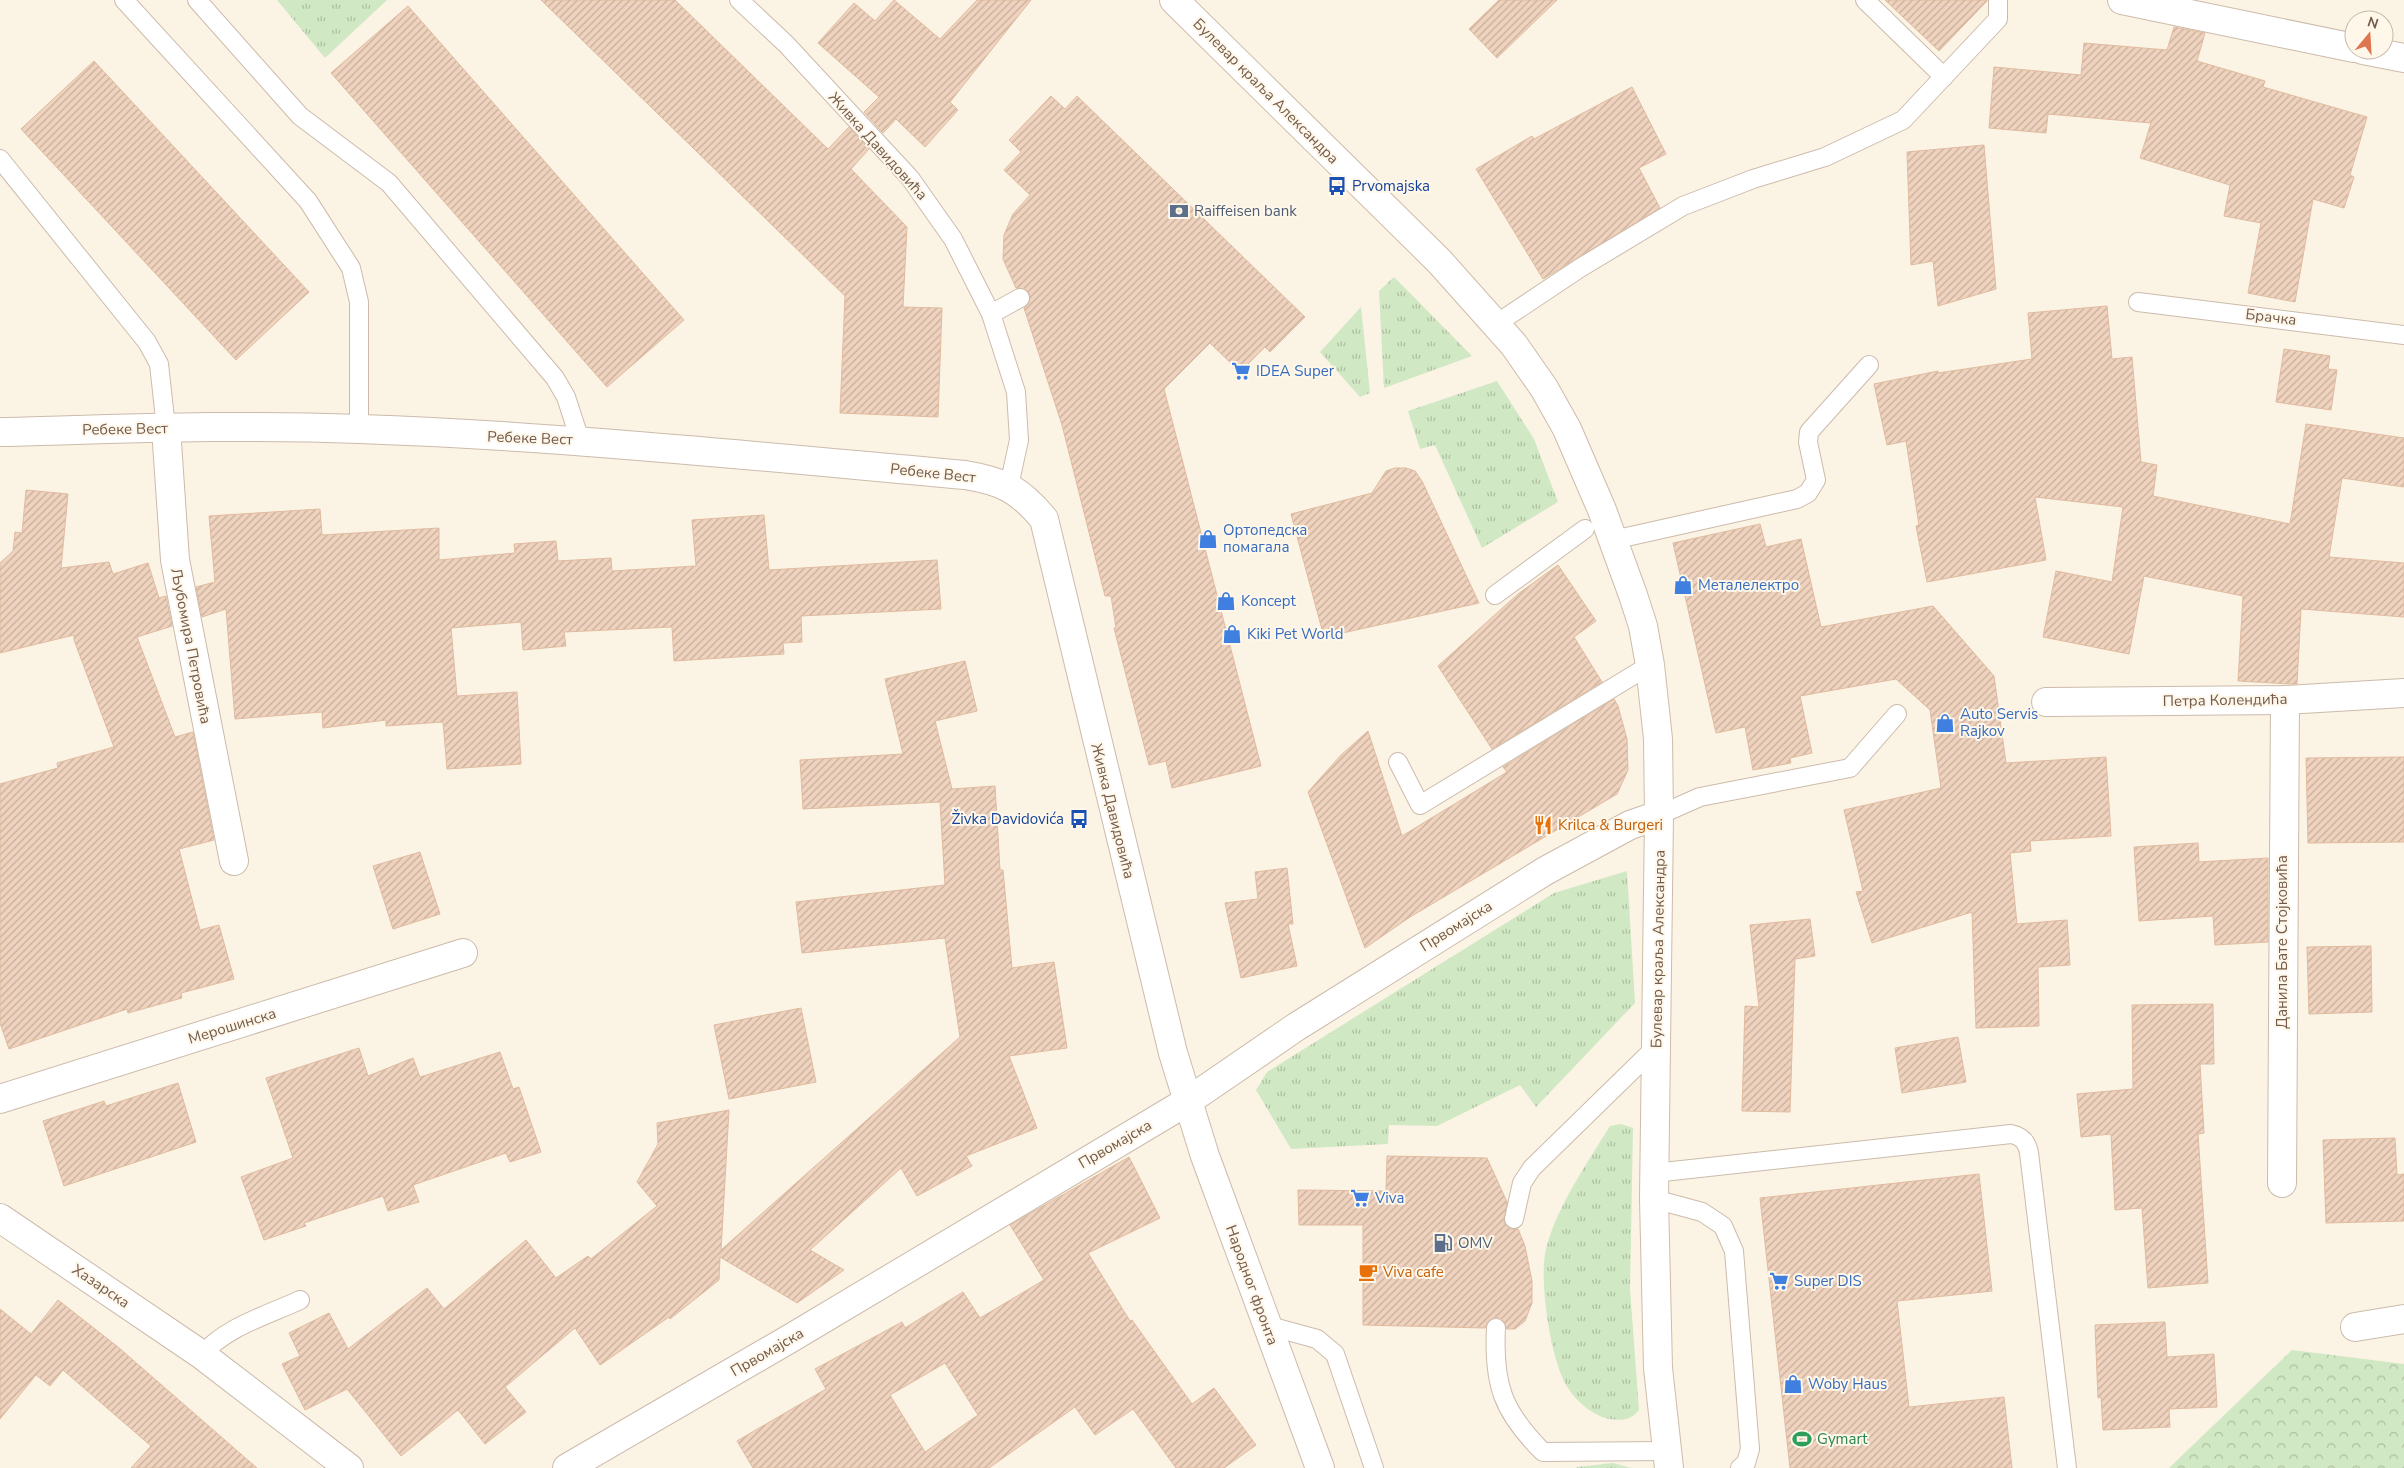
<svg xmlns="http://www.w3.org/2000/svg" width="2404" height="1468" font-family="'Nunito Sans',sans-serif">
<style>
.grass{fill:url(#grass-tufts)}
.forest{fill:url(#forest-crowns)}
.building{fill:url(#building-hatch);stroke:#e1bb9f;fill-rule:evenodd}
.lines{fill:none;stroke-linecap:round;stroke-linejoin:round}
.service-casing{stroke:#ccbbab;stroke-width:20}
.minor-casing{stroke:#ccbbab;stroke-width:30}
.secondary-casing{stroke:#cebca9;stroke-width:30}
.service{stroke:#fff;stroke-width:18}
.minor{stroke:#fff;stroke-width:28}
.secondary{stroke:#fff;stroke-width:28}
.labels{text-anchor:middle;stroke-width:4;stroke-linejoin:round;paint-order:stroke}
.street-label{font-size:15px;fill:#725b4b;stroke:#fef7ea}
.transit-label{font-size:15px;fill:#164399;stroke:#fef7ea;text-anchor:start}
.service-label{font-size:15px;fill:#4e5e75;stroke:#fef7ea;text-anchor:start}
.shop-label{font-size:15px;fill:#366cbe;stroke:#fef7ea;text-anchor:start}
.food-label{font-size:15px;fill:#c56008;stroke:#fef7ea;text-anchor:start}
.leisure-label{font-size:15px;fill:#27864d;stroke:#fef7ea;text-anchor:start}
</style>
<defs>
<pattern id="grass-tufts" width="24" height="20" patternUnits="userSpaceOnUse" patternTransform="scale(1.25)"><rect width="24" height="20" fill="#d1e8c4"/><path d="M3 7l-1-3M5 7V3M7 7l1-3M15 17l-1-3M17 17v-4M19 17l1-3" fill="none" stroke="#aebfa1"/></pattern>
<pattern id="forest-crowns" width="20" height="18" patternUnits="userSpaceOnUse" patternTransform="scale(1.25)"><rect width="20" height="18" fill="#d1e8c4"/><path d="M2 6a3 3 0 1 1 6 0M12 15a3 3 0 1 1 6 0" fill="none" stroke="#aebfa1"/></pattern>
<pattern id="building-hatch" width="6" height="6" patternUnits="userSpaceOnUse" patternTransform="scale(1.25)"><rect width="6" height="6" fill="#efd3be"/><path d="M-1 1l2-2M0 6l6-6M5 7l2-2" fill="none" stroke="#c6ae9c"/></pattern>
</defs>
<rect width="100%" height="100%" fill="#fbf3e4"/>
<g class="grass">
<polygon points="277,0 387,0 325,58"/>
<polygon points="1394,277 1472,356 1384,388 1379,291"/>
<polygon points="1361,307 1370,393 1360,397 1320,352"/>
<polygon points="1497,381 1534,439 1558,502 1482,548 1435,445 1420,449 1408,411"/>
<polygon points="1627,871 1635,1003 1536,1107 1520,1085 1437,1126 1389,1125 1388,1144 1291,1149 1256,1090 1267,1072 1554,893"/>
<path d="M1621,1124L1633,1128L1630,1289L1639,1410C1631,1420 1622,1421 1609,1419C1591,1415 1572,1398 1564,1381C1550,1352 1540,1286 1545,1254C1553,1212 1588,1162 1610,1126Z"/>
<polygon points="1613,1463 1631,1468 1576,1468 1577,1467"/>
</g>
<polygon class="forest" points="2292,1350 2404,1364 2404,1468 2169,1468"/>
<g class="building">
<polygon points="541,0 675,0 828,149 849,127 869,149 851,169 907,227 903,307 942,308 938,417 840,413 845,296"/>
<polygon points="894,0 940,39 977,0 1031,0 950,102 958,110 925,147 896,119 883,133 864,112 879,97 818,43 854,3 875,21"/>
<polygon points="1499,0 1557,0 1497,58 1469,29"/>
<polygon points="1885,0 1987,0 1987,1 1939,51"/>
<polygon points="408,6 684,320 607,387 331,73"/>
<polygon points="2174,27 2205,33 2197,61 2265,81 2263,87 2367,117 2350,175 2354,177 2344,208 2313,199 2295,302 2248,293 2261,223 2224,216 2230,185 2140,158 2151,123 2048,114 2046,133 1989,128 1994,67 2081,75 2084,43 2167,50"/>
<polygon points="94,61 309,292 236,360 21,129"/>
<polygon points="1632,87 1666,154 1639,168 1660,208 1543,279 1476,169 1532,136 1534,139"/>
<polygon points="1051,96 1065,109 1077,96 1305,317 1270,352 1265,347 1240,372 1210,343 1164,389 1261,766 1172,788 1166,761 1149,765 1114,628 1116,628 1111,596 1105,596 1062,425 1024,308 1029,303 1029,293 1025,289 1016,288 1003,259 1004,235 1013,214 1030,195 1004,170 1021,152 1009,140"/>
<polygon points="1984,145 1996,289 1938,306 1933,261 1911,265 1907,152"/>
<polygon points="2107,306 2112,359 2132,357 2141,462 2157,465 2153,496 2290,524 2306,424 2404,438 2404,487 2342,478 2329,557 2404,563 2404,617 2301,609 2297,684 2291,684 2238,681 2243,596 2144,576 2129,654 2043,637 2056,571 2112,582 2123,507 2035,497 2046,560 1927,582 1916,526 1919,525 1906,441 1887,445 1874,384 1938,371 1938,373 2032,359 2028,313"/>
<polygon points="2284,349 2330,356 2328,369 2337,370 2331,410 2276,402"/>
<polygon points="1395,468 1406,468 1415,471 1422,481 1479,603 1324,637 1291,514 1372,493 1386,471"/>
<polygon points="26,490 68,494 61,568 109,562 113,574 148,563 159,598 166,596 172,626 137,637 175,737 193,732 214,840 179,849 200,930 219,925 234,979 181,993 182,998 128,1013 127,1009 9,1049 0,1023 0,784 58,768 57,763 114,747 74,640 74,635 0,653 0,563 13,551 15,532 22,533"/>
<polygon points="320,509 322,535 439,528 439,560 515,553 514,544 556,541 558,561 611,558 612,571 696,566 692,520 764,515 769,570 937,560 941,609 801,616 802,642 783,643 784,654 674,661 672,627 564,632 566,646 523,650 521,622 451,628 457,696 517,692 521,764 447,769 443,722 386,726 386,720 323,728 322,712 235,719 226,609 202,617 196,587 215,582 209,516"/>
<polygon points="1760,524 1766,547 1801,539 1821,627 1933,606 1994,676 2006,763 2106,757 2111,836 2030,841 2031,851 2010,853 2017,924 2067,920 2070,965 2038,967 2039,1026 1976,1028 1972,912 1872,943 1856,892 1863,891 1844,810 1941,788 1930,710 1896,679 1800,696 1812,753 1790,758 1791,763 1753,770 1745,727 1716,733 1673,543"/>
<polygon points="1558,565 1596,621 1574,637 1602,682 1492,749 1438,666 1518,594"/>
<polygon points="965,661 977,711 935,721 952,789 995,786 1000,870 1003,870 1012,968 1054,962 1067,1048 1009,1056 1037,1128 966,1156 972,1166 917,1196 901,1168 810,1250 844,1270 797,1303 720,1257 719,1280 670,1319 669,1317 600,1365 575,1328 505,1387 526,1412 485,1444 458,1410 401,1456 347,1389 305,1410 282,1364 300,1356 289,1333 329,1313 348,1349 427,1288 444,1309 526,1240 556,1278 588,1256 591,1259 657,1206 637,1182 658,1144 657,1123 729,1110 721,1250 960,1037 945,938 802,953 796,902 945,885 940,802 803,809 800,760 903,754 885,679"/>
<polygon points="1614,699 1618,706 1627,739 1628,770 1617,794 1410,917 1365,948 1308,792 1341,755 1368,731 1402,836 1507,772 1503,767"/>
<polygon points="2404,757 2404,842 2308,843 2306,758"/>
<polygon points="2198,843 2199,862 2268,858 2268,942 2215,945 2213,916 2139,921 2134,847"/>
<polygon points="420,852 440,914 393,929 373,866"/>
<polygon points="1287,868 1293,924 1288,924 1297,966 1241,978 1225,903 1258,899 1255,872"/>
<polygon points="1810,919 1815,956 1795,959 1790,1112 1742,1111 1745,1006 1759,1007 1750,925"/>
<polygon points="2371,946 2372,1012 2309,1014 2307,947"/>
<polygon points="2213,1004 2214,1064 2200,1064 2204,1133 2198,1134 2208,1283 2148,1288 2142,1208 2115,1210 2111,1134 2081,1137 2077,1094 2133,1089 2132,1005"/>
<polygon points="801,1008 816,1082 729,1099 714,1025"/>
<polygon points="1958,1037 1966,1082 1902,1093 1895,1048"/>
<polygon points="359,1048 368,1076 413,1058 420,1077 500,1052 513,1089 519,1087 541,1152 510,1162 506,1153 413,1185 419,1202 388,1211 383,1196 304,1223 306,1226 264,1240 241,1177 293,1158 266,1078"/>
<polygon points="178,1083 196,1142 64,1186 43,1121 104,1101 106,1106"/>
<polygon points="2395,1138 2397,1175 2404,1174 2404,1221 2326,1223 2323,1140"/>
<polygon points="1387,1156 1487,1158 1507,1202 1504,1223 1511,1229 1518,1229 1525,1246 1532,1281 1532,1303 1525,1321 1515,1329 1507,1329 1502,1319 1496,1317 1487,1322 1485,1328 1363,1325 1363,1225 1299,1225 1298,1190 1386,1191"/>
<path d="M1129,1157L1160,1218L1088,1253L1130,1321L1132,1320L1192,1404L1214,1388L1256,1445L1224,1468H1176L1133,1409L1095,1435L1075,1407L989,1468H753L737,1441L826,1389L815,1369L902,1322L905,1328L963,1292L980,1318L1044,1280L1010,1225ZM945,1363L978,1415L925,1452L890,1395Z"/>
<polygon points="1979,1174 1992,1291 1897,1301 1909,1407 2004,1397 2012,1468 1790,1468 1760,1198"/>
<polygon points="58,1300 118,1347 257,1468 131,1468 151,1446 63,1370 50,1386 36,1375 0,1419 0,1309 31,1334"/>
<polygon points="2165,1322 2167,1357 2214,1354 2217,1407 2169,1409 2170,1427 2103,1430 2101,1397 2098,1398 2095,1325"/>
</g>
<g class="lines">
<g class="service-casing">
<g id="service">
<polyline points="124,0 308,201 351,268 359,302 359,429"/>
<polyline points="197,0 300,116 389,183 555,378 566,397 580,440"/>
<polyline points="739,0 786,44 910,178 953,239 991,314 1016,392 1019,440 1009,486"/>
<polyline points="1865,0 1944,77"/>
<polyline points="0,159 147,342 159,364 166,428"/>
<polyline points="2138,302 2404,335"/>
<polyline points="991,314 1020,298"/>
<polyline points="1496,324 1580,268 1683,206 1753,179 1825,157 1903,120 1998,19 1998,0"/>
<polyline points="1613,540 1797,499 1808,493 1816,480 1808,442 1809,432 1869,365"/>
<polyline points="1495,595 1585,529"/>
<polyline points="1398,762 1420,805 1650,665"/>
<polyline points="1659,815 1700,797 1850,768 1897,714"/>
<path d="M1654,1173L2011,1134C2022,1136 2027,1142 2029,1153L2067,1468"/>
<polyline points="1654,1199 1702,1212 1723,1226 1734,1251 1750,1449 1746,1463 1740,1468"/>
<polyline points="1514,1219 1522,1183 1532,1168 1657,1046"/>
<polyline points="1266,1325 1317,1339 1335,1354 1374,1468"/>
<path d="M1496,1328C1493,1385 1503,1412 1543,1452L1666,1451"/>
<path d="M202,1355C225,1327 268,1315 300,1300"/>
</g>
</g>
<g class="minor-casing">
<g id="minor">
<polyline points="2122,0 2354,48"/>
<polyline points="2363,50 2404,58"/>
<polyline points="166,428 175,560 234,861"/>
<path d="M0,432C120,429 240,424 360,429C562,436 764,457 965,475C1002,481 1019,489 1044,519L1173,1053L1205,1156L1320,1468"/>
<polyline points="2046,702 2285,700 2404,693"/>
<polyline points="0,1099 463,953"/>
<polyline points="2282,1183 2285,700"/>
<polyline points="0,1218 202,1355 349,1468"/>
<polyline points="2355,1327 2404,1319"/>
<polyline points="567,1468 791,1338 1188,1101 1296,1027 1545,871 1630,825 1659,815"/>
</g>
</g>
<g class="secondary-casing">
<polyline id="secondary" points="1174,0 1439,261 1514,345 1544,388 1567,429 1602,510 1633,595 1643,626 1650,665 1658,739 1659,815 1654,1199 1658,1368 1669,1468"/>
</g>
<use href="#service" class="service"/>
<use href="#minor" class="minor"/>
<use href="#secondary" class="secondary"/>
</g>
<defs>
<g id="bus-bare" transform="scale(1.5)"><path d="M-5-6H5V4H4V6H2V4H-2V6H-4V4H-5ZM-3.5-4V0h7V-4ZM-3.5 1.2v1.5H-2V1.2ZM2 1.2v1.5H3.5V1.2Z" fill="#1a4fb4" stroke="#fef7ea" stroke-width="2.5" paint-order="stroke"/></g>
<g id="bank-bare" transform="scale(1.5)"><path d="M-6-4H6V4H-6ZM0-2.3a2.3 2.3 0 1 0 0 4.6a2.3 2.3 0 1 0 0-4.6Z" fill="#5c6f8a" stroke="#fef7ea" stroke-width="2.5" paint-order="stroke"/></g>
<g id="supermarket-bare" transform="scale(1.5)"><path d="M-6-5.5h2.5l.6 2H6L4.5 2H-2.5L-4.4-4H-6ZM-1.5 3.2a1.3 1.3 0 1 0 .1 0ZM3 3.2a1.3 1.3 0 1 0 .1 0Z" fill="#3f7fe0" stroke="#fef7ea" stroke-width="2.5" paint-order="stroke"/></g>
<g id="shop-bare" transform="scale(1.5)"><path d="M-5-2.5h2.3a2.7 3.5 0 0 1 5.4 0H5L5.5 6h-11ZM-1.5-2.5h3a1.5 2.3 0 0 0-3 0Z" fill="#3f7fe0" stroke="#fef7ea" stroke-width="2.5" paint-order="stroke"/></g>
<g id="restaurant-bare" transform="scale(1.5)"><path d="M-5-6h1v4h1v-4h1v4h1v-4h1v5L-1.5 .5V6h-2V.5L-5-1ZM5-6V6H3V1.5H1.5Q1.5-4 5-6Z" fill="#e8710a" stroke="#fef7ea" stroke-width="2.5" paint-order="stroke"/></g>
<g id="fuel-bare" transform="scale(1.5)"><path d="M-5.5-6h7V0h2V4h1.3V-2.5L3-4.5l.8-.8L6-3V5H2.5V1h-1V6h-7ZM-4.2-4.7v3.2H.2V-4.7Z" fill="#5c6f8a" stroke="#fef7ea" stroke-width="2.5" paint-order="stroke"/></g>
<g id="cafe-bare" transform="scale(1.5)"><path d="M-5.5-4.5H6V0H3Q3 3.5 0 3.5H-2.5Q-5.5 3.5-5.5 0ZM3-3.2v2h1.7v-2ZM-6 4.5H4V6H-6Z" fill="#e8710a" stroke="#fef7ea" stroke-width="2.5" paint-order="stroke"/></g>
<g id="stadium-bare" transform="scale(1.5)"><path d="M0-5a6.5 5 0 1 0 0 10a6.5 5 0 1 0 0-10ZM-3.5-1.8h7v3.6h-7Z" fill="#2e9e5b" stroke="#fef7ea" stroke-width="2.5" paint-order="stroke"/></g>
</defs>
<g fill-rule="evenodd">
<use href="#bus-bare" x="1337" y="186"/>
<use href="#bank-bare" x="1179" y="211"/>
<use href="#supermarket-bare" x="1241" y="371"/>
<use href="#shop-bare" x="1208" y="539"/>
<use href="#shop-bare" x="1683" y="585"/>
<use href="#shop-bare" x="1226" y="601"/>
<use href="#shop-bare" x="1232" y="634"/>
<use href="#shop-bare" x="1945" y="723"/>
<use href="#bus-bare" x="1079" y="819"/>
<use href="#restaurant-bare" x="1543" y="825"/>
<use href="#supermarket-bare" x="1360" y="1198"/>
<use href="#fuel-bare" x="1443" y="1243"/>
<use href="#cafe-bare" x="1368" y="1272"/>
<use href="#supermarket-bare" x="1779" y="1281"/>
<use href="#shop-bare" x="1793" y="1384"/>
<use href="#stadium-bare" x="1802" y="1439"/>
</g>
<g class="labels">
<g class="street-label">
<text transform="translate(1266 91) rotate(45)" y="5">Булевар краља Александра</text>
<text transform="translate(878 146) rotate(48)" y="5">Живка Давидовића</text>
<text transform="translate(2271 317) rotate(7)" y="5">Брачка</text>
<text transform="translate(125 429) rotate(-1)" y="5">Ребеке Вест</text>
<text transform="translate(530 438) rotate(2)" y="5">Ребеке Вест</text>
<text transform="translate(933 473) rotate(6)" y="5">Ребеке Вест</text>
<text transform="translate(191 646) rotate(79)" y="5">Љубомира Петровића</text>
<text transform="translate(2225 700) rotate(-1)" y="5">Петра Колендића</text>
<text transform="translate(1113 811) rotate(76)" y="5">Живка Давидовића</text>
<text transform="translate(1456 926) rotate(-32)" y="5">Првомајска</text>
<text transform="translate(2282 942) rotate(-90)" y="5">Данила Бате Стојковића</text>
<text transform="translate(1658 949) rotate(-89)" y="5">Булевар краља Александра</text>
<text transform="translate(232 1026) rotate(-17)" y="5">Мерошинска</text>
<text transform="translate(1115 1144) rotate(-30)" y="5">Првомајска</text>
<text transform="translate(1252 1285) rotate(70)" y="5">Народног фронта</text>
<text transform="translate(101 1286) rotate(34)" y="5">Хазарска</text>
<text transform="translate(767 1352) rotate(-30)" y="5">Првомајска</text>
</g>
<g class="transit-label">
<text x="1352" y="191">Prvomajska</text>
<text x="1064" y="824" text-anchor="end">Živka Davidovića</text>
</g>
<g class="service-label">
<text x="1194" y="216">Raiffeisen bank</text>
<text x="1458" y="1248">OMV</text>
</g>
<g class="shop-label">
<text x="1256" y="376">IDEA Super</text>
<text x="1223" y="535">Ортопедска<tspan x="1223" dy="17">помагала</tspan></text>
<text x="1698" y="590">Металелектро</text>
<text x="1241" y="606">Koncept</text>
<text x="1247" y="639">Kiki Pet World</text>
<text x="1960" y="719">Auto Servis<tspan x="1960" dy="17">Rajkov</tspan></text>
<text x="1375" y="1203">Viva</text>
<text x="1794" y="1286">Super DIS</text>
<text x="1808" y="1389">Woby Haus</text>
</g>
<g class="food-label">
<text x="1558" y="830">Krilca &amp; Burgeri</text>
<text x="1383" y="1277">Viva cafe</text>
</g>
<g class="leisure-label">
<text x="1817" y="1444">Gymart</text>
</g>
</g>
<g transform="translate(2369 35) rotate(18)"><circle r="24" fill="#fef7ea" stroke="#c6b9aa"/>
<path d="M0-4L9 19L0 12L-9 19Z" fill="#de7650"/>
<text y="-8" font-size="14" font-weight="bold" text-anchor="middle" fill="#725b4b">N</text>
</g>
</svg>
